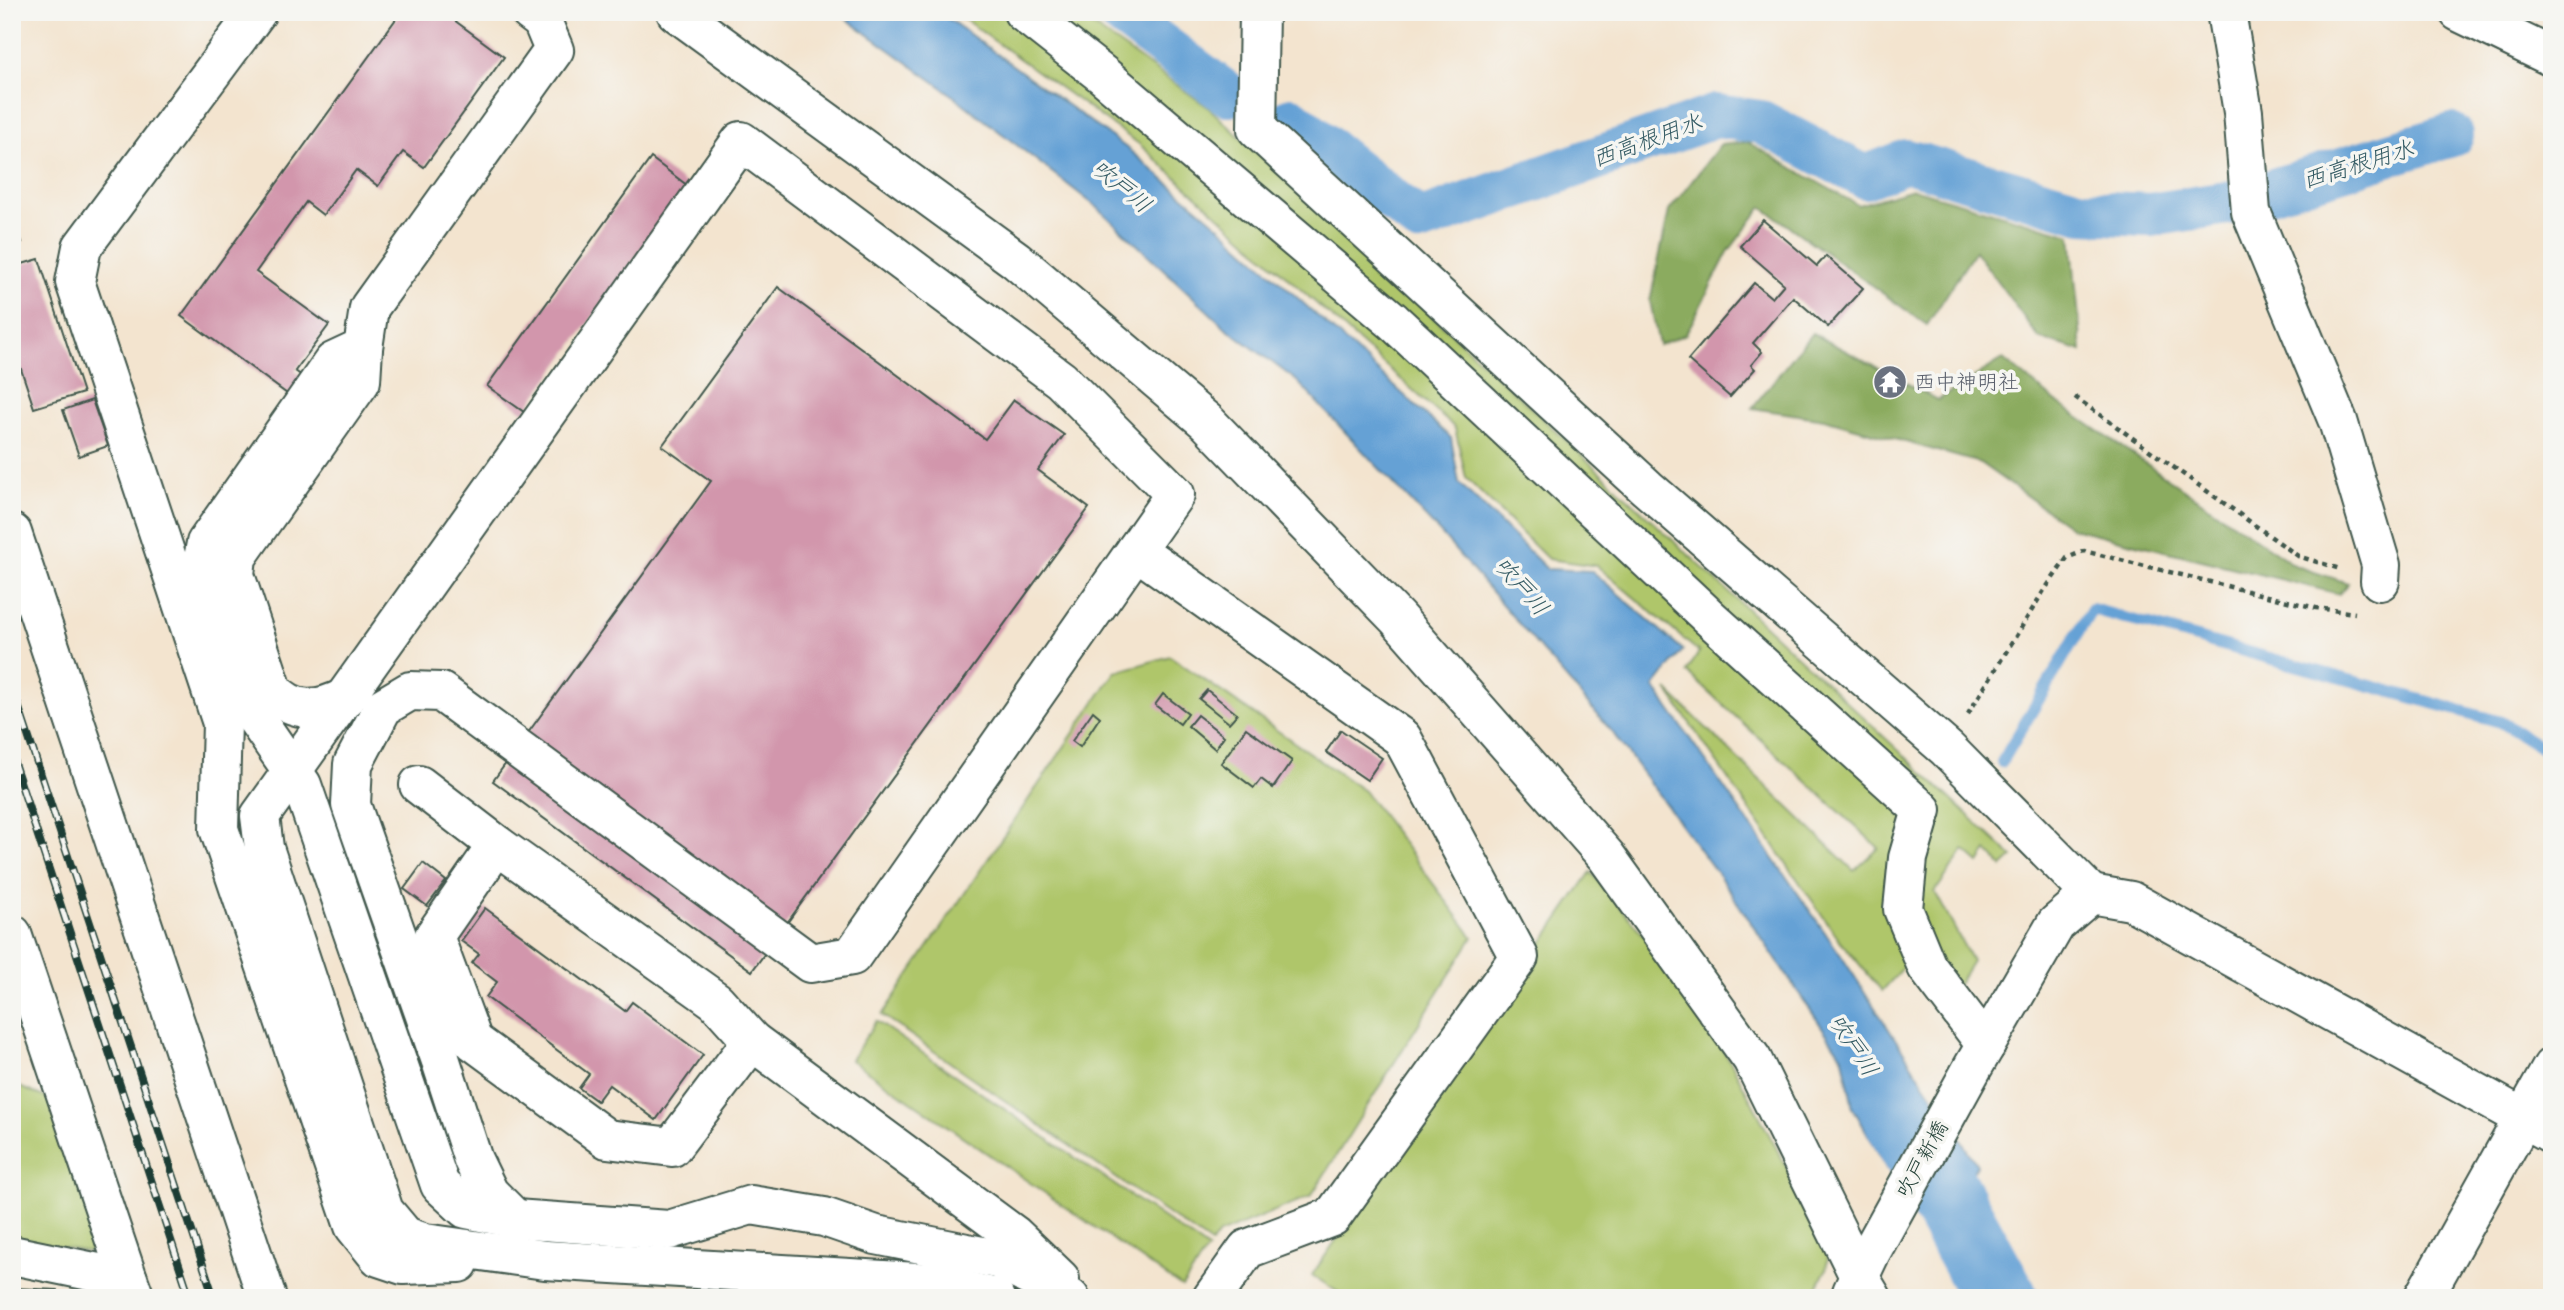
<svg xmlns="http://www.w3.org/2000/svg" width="2564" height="1310" font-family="'Shantell Sans','Klee One',sans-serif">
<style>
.green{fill:#afc66a;stroke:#67824f;stroke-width:2}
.forest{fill:#8bab5e;stroke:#557449;stroke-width:2}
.water{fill:#65a1d5;stroke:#426f84;stroke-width:2}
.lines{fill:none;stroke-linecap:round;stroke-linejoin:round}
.stream{stroke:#65a1d5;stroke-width:12}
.canal{stroke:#65a1d5;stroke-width:44}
.river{stroke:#65a1d5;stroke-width:75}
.building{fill:#d296ac}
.minor-casing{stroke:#3f564b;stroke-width:42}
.path{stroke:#3f564b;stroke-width:4.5;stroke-dasharray:5 5;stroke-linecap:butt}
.minor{stroke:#fff;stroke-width:38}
.rail-casing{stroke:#1f3d34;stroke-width:8}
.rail{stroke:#f6f6f2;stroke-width:5;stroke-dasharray:16;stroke-linecap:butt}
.labels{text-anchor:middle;stroke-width:7;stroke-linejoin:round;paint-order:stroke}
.worship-label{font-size:21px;fill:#5b616d;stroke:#f6f6f2;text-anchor:start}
.street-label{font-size:21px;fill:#1f3d34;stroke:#f6f6f2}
.water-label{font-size:23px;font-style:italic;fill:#345b64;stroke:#f6f6f2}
</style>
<rect width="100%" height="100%" fill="#f6f6f2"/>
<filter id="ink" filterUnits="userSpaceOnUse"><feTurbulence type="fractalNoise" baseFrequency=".0143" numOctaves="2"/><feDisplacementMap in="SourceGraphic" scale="14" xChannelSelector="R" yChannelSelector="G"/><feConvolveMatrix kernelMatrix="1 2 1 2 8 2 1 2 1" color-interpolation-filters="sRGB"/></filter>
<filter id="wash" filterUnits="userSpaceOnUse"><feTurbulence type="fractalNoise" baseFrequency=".00686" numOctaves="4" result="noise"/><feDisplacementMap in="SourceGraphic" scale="28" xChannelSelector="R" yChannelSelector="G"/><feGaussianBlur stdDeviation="1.57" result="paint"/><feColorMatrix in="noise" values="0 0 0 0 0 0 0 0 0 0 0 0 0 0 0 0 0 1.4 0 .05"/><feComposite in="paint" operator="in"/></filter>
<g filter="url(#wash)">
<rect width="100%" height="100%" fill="#f3e4cf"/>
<g class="green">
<polygon points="954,12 1073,12 1208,107 2013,857 2002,867 1987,851 1979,863 1964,850 1935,892 1972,961 1940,1013 1913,957 1882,991 1840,941 1667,690 1854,871 1879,848 1687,672 1699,652 1597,566 1548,559 1466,478 1455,428 1139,144"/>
<polygon points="1170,656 1364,791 1473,937 1311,1196 1219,1234 1211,1244 882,1015 1115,672"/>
<polygon points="1591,872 1666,962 1733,1066 1829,1248 1826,1270 1811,1298 1347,1298 1312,1275"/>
<polygon points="876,1021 1208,1249 1182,1287 851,1060"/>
<polygon points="12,1084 49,1099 102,1254 12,1239"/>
</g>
<g class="forest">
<polygon points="1747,142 1858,205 1913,189 2071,235 2082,351 2039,338 1975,251 1927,325 1762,207 1728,252 1686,334 1659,345 1650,301 1669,211 1720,145"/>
<polygon points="1812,333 1938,400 2003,359 2059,404 2296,566 2348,583 2339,594 2072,528 1980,463 1824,419 1752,408"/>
</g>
<polygon class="water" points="837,12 939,12 1128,149 1219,226 1451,438 1459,483 1547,569 1592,571 1683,650 1654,687 1840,954 1977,1165 1930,1244 1853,1108 1843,1058 1720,877 1609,728 1443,536 1297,381 1225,327 1098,208 947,91"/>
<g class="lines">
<polyline class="stream" points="2002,762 2092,609 2501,722 2552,754"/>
<g class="canal">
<polyline points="1118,12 1229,95"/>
<polyline points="1291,119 1419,221 1716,116 1761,122 1865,177 1907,161 2082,212 2150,215 2234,202"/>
<polyline points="2264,193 2452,135"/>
</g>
<polyline class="river" points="1901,1117 2000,1298"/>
</g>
<g id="blocks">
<g class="building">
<polygon points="401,12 443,12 504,57 424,167 403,152 378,186 356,170 323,215 306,202 256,272 329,325 295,371 308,380 294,399 181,316"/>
<polygon points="651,158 688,186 524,412 487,386"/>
<polygon points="12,214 22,242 12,245"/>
<polygon points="1763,220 1817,266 1826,256 1863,288 1828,327 1793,297 1753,343 1762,352 1751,365 1755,369 1730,397 1688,360 1754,283 1772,298 1784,284 1740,246"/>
<polygon points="39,259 83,393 34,408 12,342 12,267"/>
<polygon points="778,287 985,439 1014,400 1064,435 1038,470 1089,508 752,971 493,781 711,481 662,446"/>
<polygon points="92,400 108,446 79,456 63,410"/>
<polygon points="1207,690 1237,714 1229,723 1199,699"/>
<polygon points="1163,694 1188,713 1180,724 1155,705"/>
<polygon points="1093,711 1100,717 1080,747 1072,741"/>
<polygon points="1197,715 1224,736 1215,749 1188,726"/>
<polygon points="1246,728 1292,761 1273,788 1261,779 1254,788 1221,763"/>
<polygon points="1341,730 1382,758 1367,780 1326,752"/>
<polygon points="423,863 446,881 427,906 404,889"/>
<polygon points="485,908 625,1011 632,1002 703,1055 656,1120 609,1085 597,1101 579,1088 589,1074 486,997 497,982 472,963 479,954 461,941"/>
<polygon points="13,1288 57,1290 57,1298 13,1298"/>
</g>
</g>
</g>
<g filter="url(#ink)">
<use href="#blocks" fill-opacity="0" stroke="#3f564b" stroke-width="2"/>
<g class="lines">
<g class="minor-casing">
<g id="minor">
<polyline points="257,12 82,247 75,282 222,723 219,829 354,1226 379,1257 403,1265 459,1263"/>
<polyline points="530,12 542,21 554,50 369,308 363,348 333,362 206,543 202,565 252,713 302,785 440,1185 466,1209 515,1219 669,1230 751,1205 824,1217 876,1235 997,1259 1070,1298"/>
<polyline points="676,12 1016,260 1207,422 1397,618 1606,856 1752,1059 1860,1278 1872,1298"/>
<polyline points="1023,12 1103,75 1393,321 1710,618 1922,810 1908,858 1903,909 1927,967 1986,1045"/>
<polyline points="1259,12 1257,129 1647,488 1947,749 2091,894"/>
<polyline points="2226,12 2243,112 2251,212 2338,421 2381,565 2380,581"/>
<polyline points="2459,12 2552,57"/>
<polyline points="12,533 267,1298"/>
<polyline points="1136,550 1402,738 1519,957 1332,1217 1247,1249 1212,1298"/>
<path d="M346,697C319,711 294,714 273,690L235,575L237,557L361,381L363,348"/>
<polyline points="419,785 497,845 716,1001 752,1041 1014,1235 1060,1279"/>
<polyline points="497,845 434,936 473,1041 607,1139 672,1147 752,1041"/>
<polyline points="12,934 128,1279"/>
<polyline points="515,1219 489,1193 473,1160 441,1061 351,805 353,764 383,707 410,691 441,692 810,963 852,956 1175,494 1061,380 741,141 260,816 264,848 384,1211 405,1236 425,1243 545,1260 934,1283 995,1298"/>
<polyline points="12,1255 128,1279 135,1298"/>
<polyline points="1852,1292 1871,1252 1973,1067 2056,924 2091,894 2131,901 2552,1134"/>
<polyline points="2423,1298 2552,1067"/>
</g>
</g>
<g class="path">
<polyline points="2075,397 2298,556 2340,569"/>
<polyline points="1968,714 2043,592 2067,558 2084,551 2316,608 2355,613"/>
</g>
<use href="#minor" class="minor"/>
<g class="rail-casing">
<g id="rail">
<polyline points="12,687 214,1298"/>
<polyline points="12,757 190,1298"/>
</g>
</g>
<use href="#rail" class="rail"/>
</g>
</g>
<defs>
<g id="temple-disc" transform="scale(1.75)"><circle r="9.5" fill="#6b7280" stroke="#f6f6f2"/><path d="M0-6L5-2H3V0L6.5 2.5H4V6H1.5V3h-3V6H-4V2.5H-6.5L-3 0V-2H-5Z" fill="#fff"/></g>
</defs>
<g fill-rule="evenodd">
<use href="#temple-disc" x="1890" y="382"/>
</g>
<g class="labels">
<g class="worship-label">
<text x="1914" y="389">西中神明社</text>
</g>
<g class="street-label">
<text transform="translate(1922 1159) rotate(-61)" y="7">吹戸新橋</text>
</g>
<g class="water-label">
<text transform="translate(1647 140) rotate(-20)" y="8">西高根用水</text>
<text transform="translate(2358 164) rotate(-17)" y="8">西高根用水</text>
<text transform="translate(1122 186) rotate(40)" y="8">吹戸川</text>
<text transform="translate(1522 586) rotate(49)" y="8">吹戸川</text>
<text transform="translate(1854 1045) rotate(57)" y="8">吹戸川</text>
</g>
</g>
<rect width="2564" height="1310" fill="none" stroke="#f6f6f2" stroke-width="42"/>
</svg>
